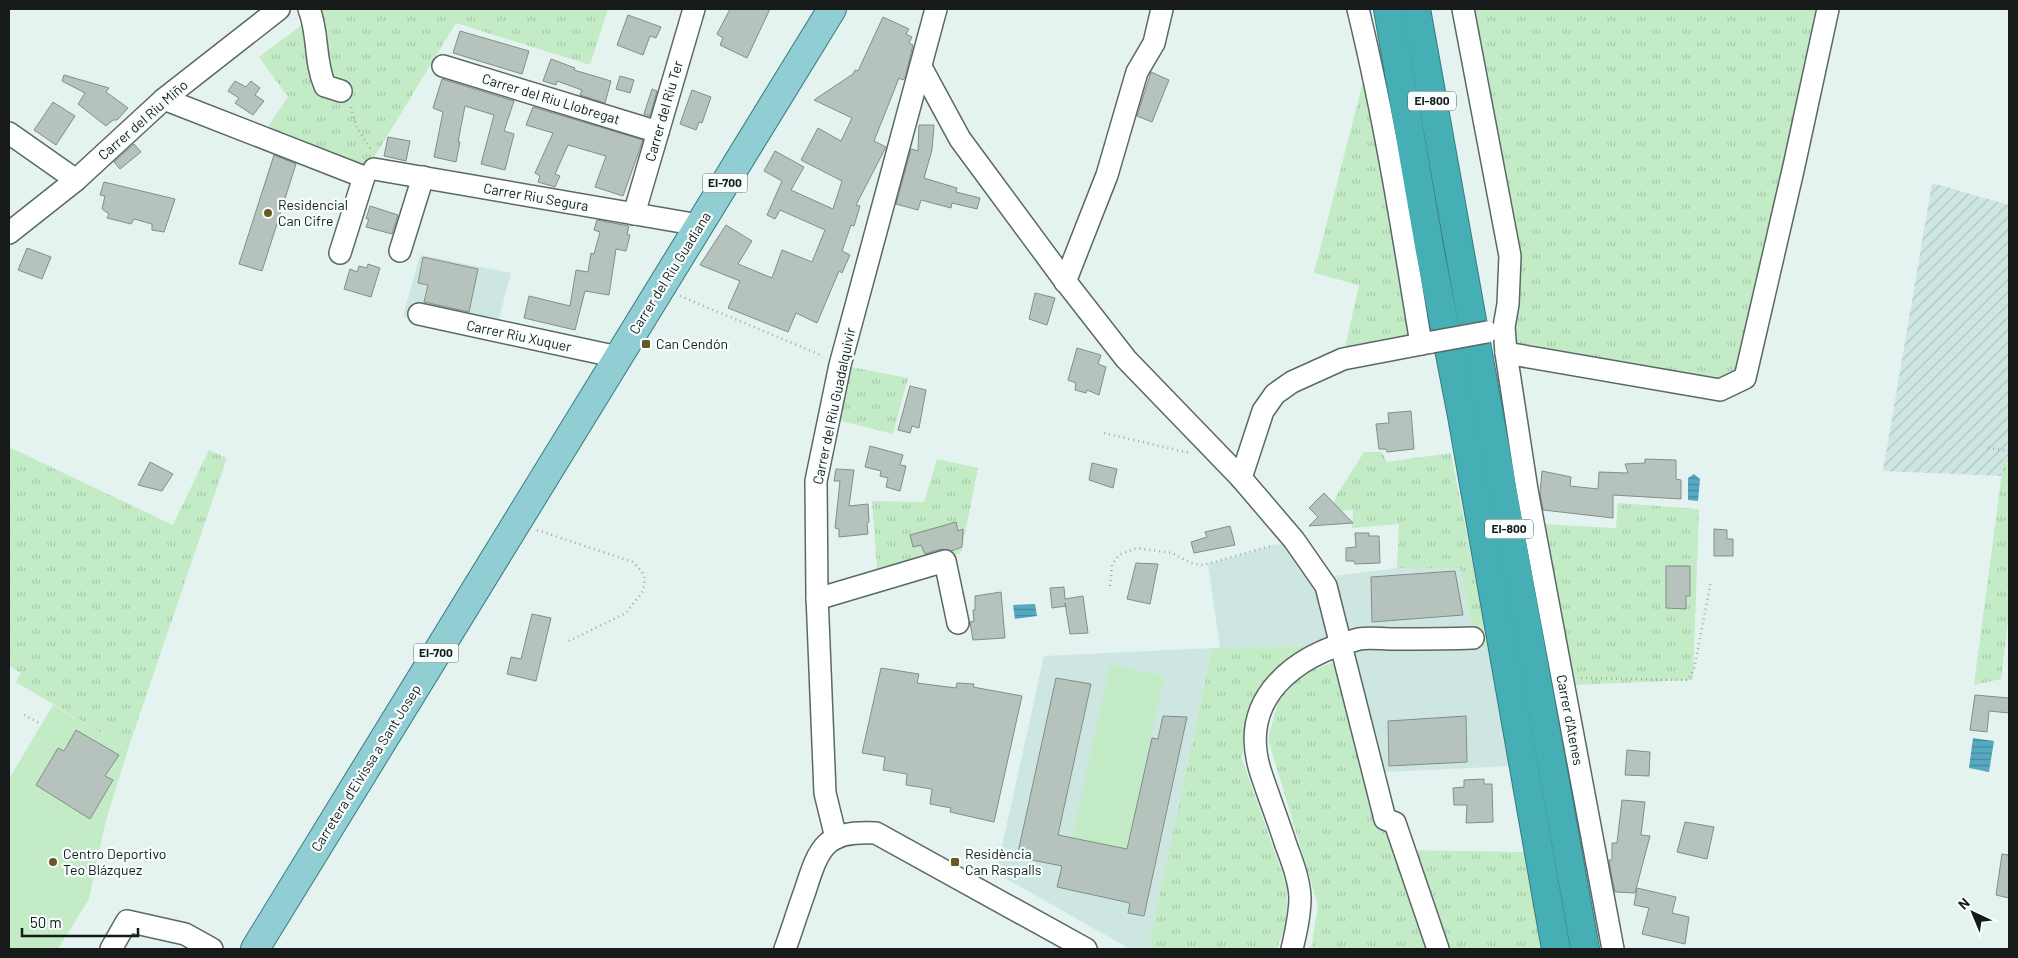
<svg xmlns="http://www.w3.org/2000/svg" width="2018" height="958" font-family="Barlow,sans-serif">
<style>
.built{fill:#cee6e2}
.industrial{fill:url(#industrial-furrows)}
.grass{fill:url(#grass-tufts)}
.pitch{fill:#c2ebc6}
.water{fill:url(#water-rules)}
.building{fill:#b6c3bd;stroke:#828e88}
.lines{fill:none;stroke-linecap:round;stroke-linejoin:round}
.minor-casing{stroke:#5b6866;stroke-width:24}
.major-casing{stroke:#357b7f;stroke-width:30}
.highway-casing{stroke:#357b7f;stroke-width:30}
.path{stroke:#9faba8;stroke-width:2.5;stroke-dasharray:1 4;stroke-linecap:butt}
.minor{stroke:#fff;stroke-width:21}
.major{stroke:#90ced3;stroke-width:28}
.highway{stroke:#46aeb5;stroke-width:28}
.minor-bridge-casing{stroke:#5b6866;stroke-width:24;stroke-linecap:butt}
.minor-bridge{stroke:#fff;stroke-width:21}
.poi-dot{fill:#675825;stroke:#f6fefd;stroke-width:2}
.labels{text-anchor:middle;stroke-width:4.5;stroke-linejoin:round;paint-order:stroke}
.shield{fill:#f6fefd;stroke:#595f5e;stroke-width:1}
.shield-label{font-size:12px;font-weight:bold;fill:#161b1a}
.street-label{font-size:14px;fill:#161b1a;stroke:#f6fefd}
.poi-label{font-size:14px;fill:#161b1a;stroke:#f6fefd;text-anchor:start}
</style>
<defs>
<pattern id="industrial-furrows" width="10" height="10" patternUnits="userSpaceOnUse" patternTransform="scale(1.25)"><rect width="10" height="10" fill="#cee6e2"/><path d="M-1 1l2-2M0 10L10 0M9 11l2-2" fill="none" stroke="#b0c5c1"/></pattern>
<pattern id="grass-tufts" width="24" height="20" patternUnits="userSpaceOnUse" patternTransform="scale(1.25)"><rect width="24" height="20" fill="#c2ebc6"/><path d="M3 7l-1-3M5 7V3M7 7l1-3M15 17l-1-3M17 17v-4M19 17l1-3" fill="none" stroke="#a6c9aa"/></pattern>
<pattern id="water-rules" width="6" height="5" patternUnits="userSpaceOnUse" patternTransform="scale(1.25)"><rect width="6" height="5" fill="#56a9c1"/><path d="M0 2.5h6" fill="none" stroke="#46899c"/></pattern>
</defs>
<rect width="100%" height="100%" fill="#e4f3f0"/>
<g class="built">
<polygon points="420,255 511,273 494,338 403,316"/>
<polygon points="1284,543 1312,579 1397,568 1460,568 1477,648 1489,649 1511,766 1365,773 1333,662 1333,637 1313,646 1220,648 1208,564"/>
<polygon points="1212,648 1148,949 1130,949 996,873 1044,656"/>
</g>
<polygon class="industrial" points="1932,183 2009,205 2009,458 2004,458 2001,476 1883,471"/>
<g class="grass">
<polygon points="319,9 608,9 590,65 456,23 367,169 265,131 288,97 259,57 319,12"/>
<polygon points="1472,9 1824,9 1739,376 1716,384 1513,346 1520,289"/>
<polygon points="1364,78 1368,79 1412,338 1344,352 1359,285 1314,273"/>
<polygon points="840,365 908,378 893,434 830,418"/>
<polygon points="9,447 173,525 209,450 227,458 128,749 16,682 21,673 9,666"/>
<polygon points="1364,452 1382,452 1387,462 1451,453 1489,649 1477,648 1460,568 1397,568 1399,524 1352,528 1353,510 1330,511 1338,493"/>
<polygon points="2004,457 2009,458 2009,614 2001,679 1974,685"/>
<polygon points="937,459 978,468 961,553 878,581 872,501 924,502"/>
<polygon points="1618,503 1699,509 1693,680 1571,685 1540,524 1616,528"/>
<polygon points="1313,646 1275,671 1255,693 1245,724 1242,759 1287,887 1286,923 1277,949 1148,949 1212,648"/>
<polygon points="1333,662 1382,830 1398,826 1403,850 1526,852 1543,949 1311,949 1318,905 1268,739 1278,702 1300,676"/>
</g>
<g class="pitch">
<polygon points="1110,665 1164,676 1127,849 1072,838"/>
<polygon points="53,705 128,749 105,824 89,899 58,949 9,949 9,779"/>
</g>
<g class="water">
<polygon points="1694,474 1700,479 1698,501 1688,500 1688,478"/>
<polygon points="1035,604 1037,616 1015,619 1013,605"/>
<polygon points="1973,738 1994,741 1989,772 1969,768"/>
</g>
<g class="building">
<polygon points="730,9 770,9 747,58 720,45 723,38 717,34"/>
<polygon points="628,15 661,27 656,38 650,36 643,55 617,45"/>
<polygon points="883,17 909,29 906,34 912,37 909,43 913,45 905,78 903,80 899,78 874,141 886,147 856,205 860,206 854,226 851,225 842,251 850,255 842,273 839,271 817,323 796,313 788,332 728,308 740,281 700,265 726,225 752,241 738,264 772,278 782,250 812,262 825,230 780,210 775,219 767,215 782,181 764,171 775,151 804,167 791,190 833,209 842,181 801,160 818,128 841,141 852,118 814,100 853,74 855,70 858,71"/>
<polygon points="460,31 529,51 522,74 453,53"/>
<polygon points="551,59 575,68 574,70 611,81 605,103 580,95 582,90 557,81 556,85 543,81"/>
<polygon points="1151,72 1169,80 1152,122 1137,116"/>
<polygon points="64,75 109,88 106,92 128,108 117,120 113,120 106,126 78,104 85,93 62,81"/>
<polygon points="620,76 634,80 630,93 616,89"/>
<polygon points="442,79 514,101 504,131 514,134 505,170 481,164 494,115 465,106 458,142 460,142 456,162 434,157 443,112 433,108"/>
<polygon points="235,81 246,87 251,81 260,88 255,95 264,101 253,115 235,103 239,98 228,91"/>
<polygon points="652,89 657,91 650,116 644,114"/>
<polygon points="692,90 711,97 702,123 699,122 696,130 680,124"/>
<polygon points="53,102 75,116 56,145 34,130"/>
<polygon points="533,107 643,140 623,196 595,187 606,156 568,145 555,174 560,176 555,187 538,182 540,176 535,173 553,133 526,125"/>
<polygon points="919,125 934,125 932,150 924,178 957,188 956,192 980,198 977,209 952,203 951,208 921,200 918,210 896,204 911,149 918,151"/>
<polygon points="388,137 410,141 406,161 384,156"/>
<polygon points="134,144 141,152 120,169 114,162"/>
<polygon points="274,155 296,164 262,271 239,264"/>
<polygon points="104,182 175,199 164,232 152,230 152,224 134,219 131,224 107,218 109,214 102,209 105,196 100,195"/>
<polygon points="370,206 398,215 392,234 366,227 369,219 366,219"/>
<polygon points="597,220 629,226 627,234 630,235 626,251 616,249 609,295 585,291 575,330 524,318 529,296 570,306 576,270 588,272 591,253 594,254 600,232 594,230"/>
<polygon points="27,248 51,257 42,279 18,270"/>
<polygon points="423,257 478,269 469,312 424,302 428,285 418,283"/>
<polygon points="368,264 380,268 371,297 344,289 350,269 357,272 359,266 367,268"/>
<polygon points="1035,293 1055,298 1047,325 1029,319"/>
<polygon points="1077,348 1101,355 1098,364 1106,367 1099,395 1087,390 1086,393 1075,390 1076,383 1068,380"/>
<polygon points="910,386 926,390 919,428 912,426 910,433 898,430"/>
<polygon points="1411,411 1414,449 1387,452 1386,449 1379,449 1376,424 1389,423 1388,413"/>
<polygon points="870,446 903,455 900,465 906,466 900,491 886,487 888,478 880,476 881,471 865,467"/>
<polygon points="1645,459 1676,460 1676,479 1681,480 1681,499 1613,495 1613,518 1543,510 1540,493 1542,471 1571,477 1570,486 1598,489 1599,472 1628,473 1625,464 1645,463"/>
<polygon points="150,462 173,474 162,491 138,485"/>
<polygon points="1092,463 1117,469 1113,488 1089,480"/>
<polygon points="836,469 854,470 849,506 868,504 869,522 867,523 868,534 839,537 839,529 835,528 840,481 834,481"/>
<polygon points="1324,493 1353,523 1309,526 1318,517 1309,508"/>
<polygon points="956,522 958,531 963,529 962,547 951,551 941,549 925,554 921,545 913,547 910,535"/>
<polygon points="1230,526 1235,545 1194,553 1191,542 1207,537 1205,532"/>
<polygon points="1714,529 1727,530 1727,539 1733,539 1733,556 1714,556"/>
<polygon points="1355,533 1369,533 1369,536 1379,536 1380,563 1355,564 1354,561 1346,561 1346,548 1356,547"/>
<polygon points="1136,563 1158,564 1150,604 1127,599"/>
<polygon points="1666,566 1690,566 1690,596 1686,596 1686,609 1666,608"/>
<polygon points="1455,571 1463,615 1372,622 1371,577"/>
<polygon points="1064,587 1065,599 1083,596 1088,633 1070,634 1065,603 1066,606 1052,608 1050,588"/>
<polygon points="1001,592 1005,638 973,640 970,622 974,621 973,610 975,610 975,596"/>
<polygon points="532,614 551,618 536,681 507,674 511,657 521,659"/>
<polygon points="881,668 919,674 917,683 956,688 957,683 974,684 973,687 1022,696 994,822 950,812 951,808 930,804 932,789 906,785 907,774 883,770 885,757 862,753"/>
<polygon points="1056,678 1091,684 1058,835 1127,849 1152,738 1158,739 1163,716 1187,717 1144,916 1128,913 1130,903 1057,887 1062,866 1017,857"/>
<polygon points="1975,695 2009,698 2009,713 1989,711 1987,732 1970,730"/>
<polygon points="1466,716 1467,762 1389,766 1388,721"/>
<polygon points="76,730 119,755 105,776 113,780 90,819 36,785 58,748 64,751"/>
<polygon points="1627,750 1650,752 1649,776 1625,775"/>
<polygon points="1484,779 1484,784 1492,784 1493,822 1466,823 1467,805 1454,805 1453,788 1464,787 1464,780"/>
<polygon points="1622,800 1645,802 1641,835 1650,836 1635,893 1615,892 1609,862 1609,860 1612,860 1612,843 1617,843"/>
<polygon points="1685,822 1714,827 1707,859 1677,852"/>
<polygon points="2002,854 2009,855 2009,898 1996,895"/>
<polygon points="1637,888 1676,897 1672,913 1689,917 1685,944 1642,934 1649,908 1634,905"/>
</g>
<g class="lines">
<g class="minor-casing">
<g id="minor">
<path d="M309,9C319,34 314,61 325,86L341,91"/>
<path d="M1358,9C1385,120 1403,232 1421,344"/>
<polyline points="1463,9 1510,256 1508,304 1504,327 1506,353 1527,490 1613,949"/>
<polyline points="443,66 658,132"/>
<polyline points="921,67 960,139 1062,277 1126,359 1241,478 1294,540 1326,586 1385,819 1395,823 1438,949"/>
<polyline points="164,99 364,177 340,253"/>
<polyline points="9,133 76,180"/>
<polyline points="374,169 699,225"/>
<polyline points="634,214 694,9"/>
<polyline points="9,233 76,180 164,99 279,9"/>
<polyline points="400,251 423,177"/>
<polyline points="1065,282 1107,175 1137,72 1154,43 1162,9"/>
<polyline points="419,314 618,357"/>
<polyline points="1506,353 1720,390 1745,378 1794,166 1828,9"/>
<polyline points="1241,478 1263,411 1275,394 1292,382 1343,359 1432,342"/>
<polyline points="817,599 945,561 958,623"/>
<polyline points="836,838 825,793 817,595 816,481 840,365 936,9"/>
<polyline points="111,949 127,921 185,934 212,949"/>
<path d="M785,949C792,930 798,910 805,891C819,847 825,830 876,833L1086,949"/>
<path d="M1292,949C1296,932 1300,915 1300,897C1299,879 1292,861 1286,845C1278,820 1268,795 1260,770C1238,697 1296,655 1359,639C1369,637 1382,639 1393,639C1420,639 1447,639 1473,638"/>
</g>
</g>
<g class="major-casing">
<polyline id="major" points="255,949 832,9"/>
</g>
<g class="highway-casing">
<g id="highway">
<polyline points="1388,9 1430,251 1462,416 1556,949"/>
<polyline points="1416,9 1585,949"/>
</g>
</g>
<g class="path">
<polyline points="351,107 357,128 372,151"/>
<polyline points="680,296 823,356"/>
<polyline points="1104,433 1190,453"/>
<polyline points="1988,448 2009,451"/>
<polyline points="537,530 633,562 642,572 645,579 643,591 626,613 567,642"/>
<polyline points="1110,586 1112,565 1119,555 1137,548 1172,553 1191,563 1203,565 1274,545"/>
<polyline points="1581,678 1688,680 1694,669 1711,581"/>
<polyline points="24,715 41,724"/>
</g>
<use href="#minor" class="minor"/>
<use href="#major" class="major"/>
<use href="#highway" class="highway"/>
<g class="minor-bridge-casing">
<polyline id="minor-bridge" points="1432,342 1487,332"/>
</g>
<use href="#minor-bridge" class="minor-bridge"/>
</g>
<g class="poi-dot">
<circle cx="268" cy="213" r="5"/>
<rect x="641" y="339" width="10" height="10" rx="2.5"/>
<circle cx="53" cy="862" r="5"/>
<rect x="950" y="857" width="10" height="10" rx="2.5"/>
</g>
<g class="labels">
<g class="shield">
<rect x="1408" y="91.5" width="48" height="19" rx="4"/>
<rect x="702.5" y="173.5" width="45" height="19" rx="4"/>
<rect x="1485" y="519.5" width="48" height="19" rx="4"/>
<rect x="413.5" y="643.5" width="45" height="19" rx="4"/>
</g>
<g class="shield-label">
<text x="1432" y="105">EI-800</text>
<text x="725" y="187">EI-700</text>
<text x="1509" y="533">EI-800</text>
<text x="436" y="657">EI-700</text>
</g>
<g class="street-label">
<text transform="translate(551 99) rotate(17)" y="5">Carrer del Riu Llobregat</text>
<text transform="translate(664 111) rotate(-74)" y="5">Carrer del Riu Ter</text>
<text transform="translate(143 120) rotate(-41)" y="5">Carrer del Riu Miño</text>
<text transform="translate(536 197) rotate(10)" y="5">Carrer Riu Segura</text>
<text transform="translate(670 273) rotate(-58)" y="5">Carrer del Riu Guadiana</text>
<text transform="translate(519 336) rotate(12)" y="5">Carrer Riu Xuquer</text>
<text transform="translate(834 406) rotate(-78)" y="5">Carrer del Riu Guadalquivir</text>
<text transform="translate(1570 720) rotate(79)" y="5">Carrer d'Atenes</text>
<text transform="translate(366 768) rotate(-58)" y="5">Carretera d'Eivissa a Sant Josep</text>
</g>
<g class="poi-label">
<text x="278" y="210">Residencial<tspan x="278" dy="16">Can Cifre</tspan></text>
<text x="656" y="349">Can Cendón</text>
<text x="63" y="859">Centro Deportivo<tspan x="63" dy="16">Teo Blázquez</tspan></text>
<text x="965" y="859">Residència<tspan x="965" dy="16">Can Raspalls</tspan></text>
</g>
</g>
<rect width="2018" height="958" fill="none" stroke="#161b1a" stroke-width="20"/>
<g transform="translate(1973 913) rotate(316)" stroke="#f6fefd" stroke-width="4" paint-order="stroke">
<path d="M0-4L9 19L0 12L-9 19Z" fill="#161b1a"/>
<text y="-8" font-size="14" font-weight="bold" text-anchor="middle" fill="#161b1a">N</text>
</g>
<path d="M22 928v8h116v-8" fill="none" stroke="#161b1a" stroke-width="2.5"/>
<text x="30" y="928" font-size="15" fill="#161b1a" stroke="#f6fefd" stroke-width="4" paint-order="stroke">50 m</text>
</svg>
